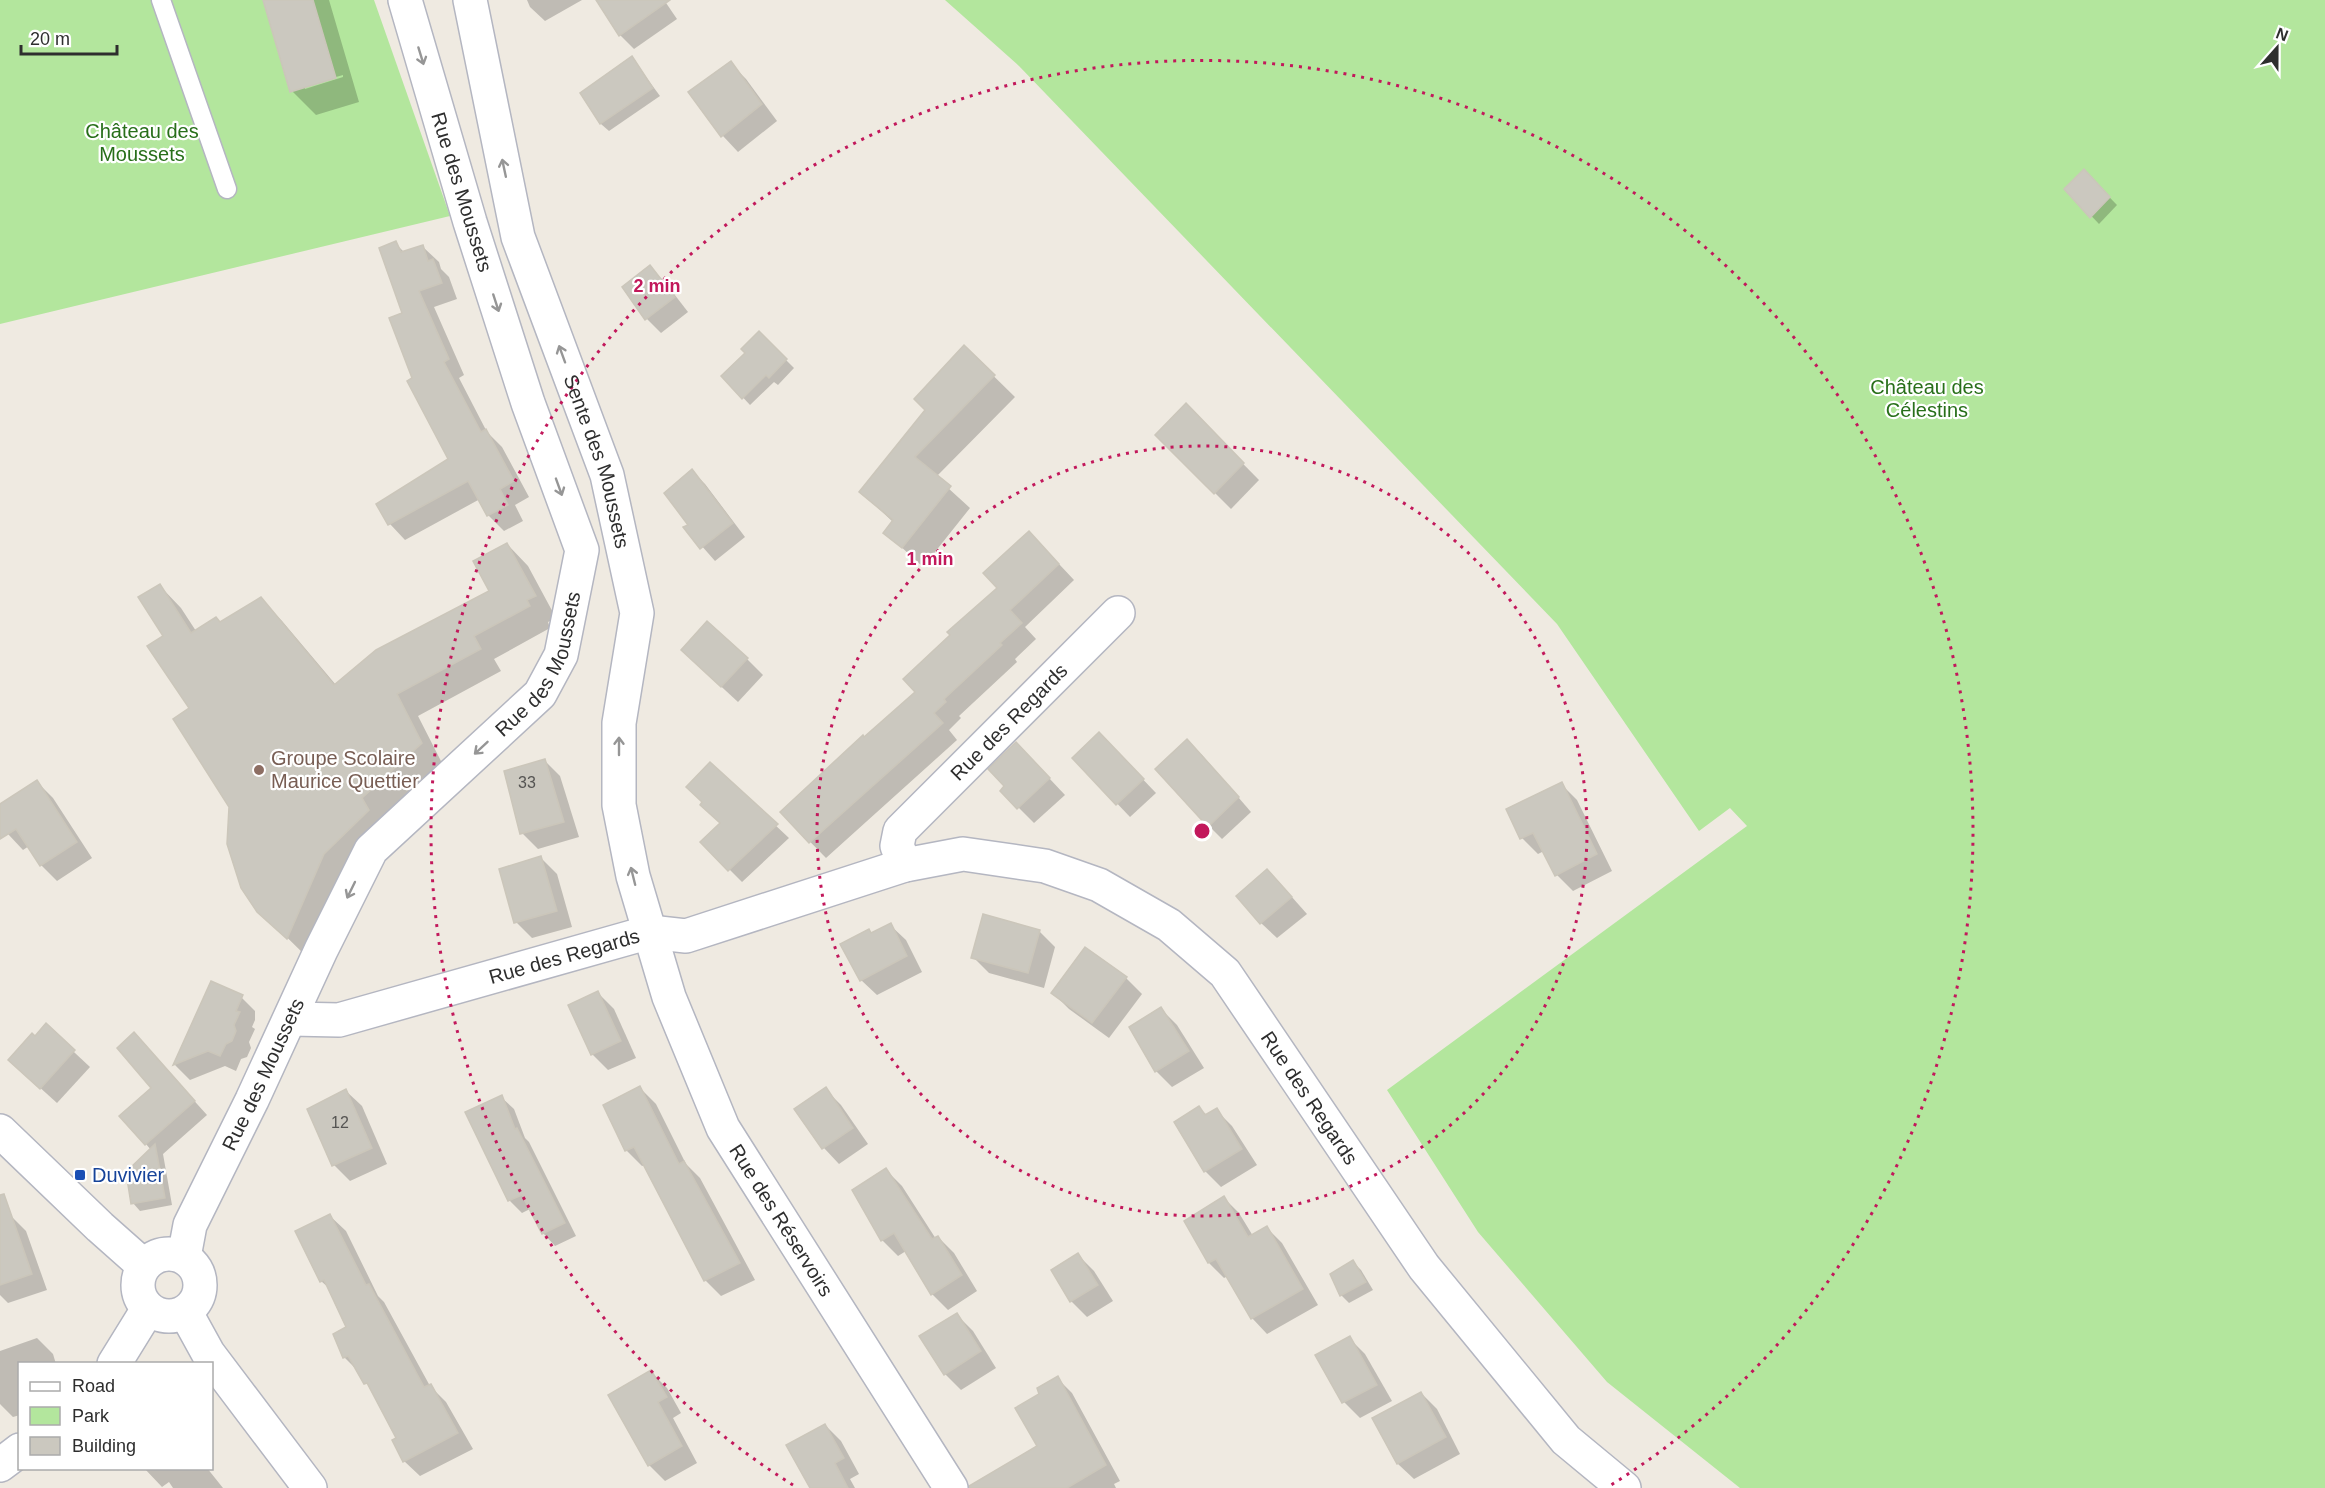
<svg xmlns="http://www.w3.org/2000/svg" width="2325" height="1488" font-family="Arial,sans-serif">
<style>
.green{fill:#b3e69d}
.shadow{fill:#0003;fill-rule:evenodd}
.building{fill:#cbc8bf;stroke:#cbc6ba;stroke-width:1.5}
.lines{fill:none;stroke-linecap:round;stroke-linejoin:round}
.lane-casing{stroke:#b4b6c1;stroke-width:21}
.street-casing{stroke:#b4b6c1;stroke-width:36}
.lane{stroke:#fff;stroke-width:18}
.street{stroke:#fff;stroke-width:33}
.oneway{stroke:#969696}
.ring{fill:none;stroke:#c2185b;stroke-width:3;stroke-dasharray:3 6}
.education-dot{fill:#8d6e63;stroke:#fff;stroke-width:2}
.transit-dot{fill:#1a4fb4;stroke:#fff;stroke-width:2}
.labels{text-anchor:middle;stroke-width:4.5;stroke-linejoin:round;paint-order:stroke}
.number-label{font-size:16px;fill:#555452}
.park-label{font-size:20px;fill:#286f1a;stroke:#fff}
.street-label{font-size:20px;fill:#2e2e2e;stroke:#fff}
.education-label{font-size:20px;fill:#785e54;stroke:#fff;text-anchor:start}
.transit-label{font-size:20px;fill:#164399;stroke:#fff;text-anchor:start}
.centre{fill:#c2185b;stroke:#fff;stroke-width:3}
.ring-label{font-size:18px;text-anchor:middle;font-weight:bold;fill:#c2185b;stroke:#fff;stroke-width:4.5;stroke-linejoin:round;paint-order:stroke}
</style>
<rect width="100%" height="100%" fill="#efeae1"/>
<g class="green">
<polygon points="0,0 374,0 450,216 0,324"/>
<polygon points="945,0 2325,0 2325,1488 1740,1488 1607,1382 1478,1232 1387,1090 1747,826 1730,808 1699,831 1557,624 1019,66"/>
</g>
<g class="shadow">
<path d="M265,0H329L359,102L316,115L292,91ZM343,75V77L305,89V86Z"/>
<polygon points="527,0 582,0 545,21 530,7"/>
<polygon points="597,0 664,0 677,19 634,49 620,35"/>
<polygon points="632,58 660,96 609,131 601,124 582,94"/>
<polygon points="730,63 746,79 777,121 738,152 723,136"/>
<polygon points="2084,171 2117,205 2099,224 2066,189"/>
<polygon points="395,243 405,253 423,247 439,262 441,269 449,277 457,299 434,307 464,375 459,378 487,432 502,447 529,497 515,505 523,521 504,531 488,515 480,499 405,540 390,524 378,504 450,460 414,379"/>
<polygon points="649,267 664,281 688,312 661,333 647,319 624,287"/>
<polygon points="759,333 794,368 778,385 774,382 750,405 723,376 747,353"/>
<polygon points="964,347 1015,397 936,477 970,508 923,567 885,532 893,522 861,492 927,410"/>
<polygon points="1186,406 1259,480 1231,509 1157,435"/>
<polygon points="692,471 705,484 745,537 715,561 686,528 690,525"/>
<polygon points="507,544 528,566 556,618 548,622 550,628 494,659 501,671 418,716 443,765 309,959 250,901 236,871 229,844 230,806 191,709 165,636 160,586 181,608 196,631 220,624 260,599 282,621 336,685 491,591"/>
<polygon points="1045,549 1074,580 1025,627 1036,639 1015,659 1017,662 959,716 961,718 949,730 957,740 826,858 782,813 917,692 999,588"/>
<polygon points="747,659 763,675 738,702 699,666"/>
<polygon points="1112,747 1156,793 1130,817 1074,758"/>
<polygon points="1201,754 1251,812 1222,839 1209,826"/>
<polygon points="544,760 560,776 579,837 538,849 522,833"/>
<polygon points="1032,760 1065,795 1034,823 1018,807"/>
<polygon points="710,764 789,838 742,882 702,842 721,824"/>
<polygon points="37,782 53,798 92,858 57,881 41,865 29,846 23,850 8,834 0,822 0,806"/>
<polygon points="1561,784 1577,800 1612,871 1573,891 1557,875 1544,851 1538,854 1522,838 1508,809"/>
<polygon points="541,858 557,874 572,927 532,938 516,922"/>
<polygon points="1283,887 1307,914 1277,938 1261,923"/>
<polygon points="890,925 906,940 922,972 877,995 861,980 869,930 873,934"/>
<polygon points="1039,931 1055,947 1044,988 989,973 973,957"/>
<polygon points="1126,978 1142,994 1109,1038 1069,1009 1053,993"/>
<polygon points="212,983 239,995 255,1011 255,1020 252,1027 255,1029 249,1042 251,1048 247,1057 241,1059 236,1071 225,1066 190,1080 175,1065"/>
<polygon points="598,993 614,1009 636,1058 608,1070 592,1054"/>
<polygon points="1161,1009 1177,1025 1204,1068 1172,1087 1156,1071 1131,1027"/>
<polygon points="46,1026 90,1067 57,1103 26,1075"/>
<polygon points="134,1034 207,1115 163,1154 172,1205 140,1211 133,1203 151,1150 146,1144 153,1088"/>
<polygon points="640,1088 656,1104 686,1164 700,1178 755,1280 721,1296 705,1280 645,1165 642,1166 626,1150"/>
<polygon points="825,1089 841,1105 868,1144 839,1164 824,1148"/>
<polygon points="346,1091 362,1106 387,1164 350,1181 334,1165"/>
<polygon points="501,1097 514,1109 525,1138 529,1142 576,1236 555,1246 543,1233 530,1209 522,1213 510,1201 467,1112"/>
<polygon points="1199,1108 1207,1115 1216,1110 1232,1126 1257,1165 1221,1187 1205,1171 1176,1122"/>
<polygon points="886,1170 902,1186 936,1239 938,1237 954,1253 977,1291 948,1310 932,1294 906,1251 898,1256 882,1240"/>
<polygon points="1224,1198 1239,1213 1253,1236 1267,1228 1282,1243 1318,1305 1267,1334 1252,1318 1228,1276 1224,1278 1209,1263 1186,1221"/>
<polygon points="10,1215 26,1231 47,1290 8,1303 0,1295 0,1219"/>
<polygon points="330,1216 346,1231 378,1296 384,1302 430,1386 446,1402 473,1449 420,1476 404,1461 398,1439 372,1390 360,1373 344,1357 348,1328 330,1289 321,1281"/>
<polygon points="1078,1255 1094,1271 1113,1301 1087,1317 1071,1301 1053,1270"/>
<polygon points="1353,1262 1361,1270 1373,1290 1349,1303 1342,1296 1332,1275"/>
<polygon points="957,1315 973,1331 996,1368 961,1390 945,1374"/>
<polygon points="37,1338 53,1354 56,1364 20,1364 20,1415 13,1417 0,1404 0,1351"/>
<polygon points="1349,1338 1365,1354 1392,1401 1360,1418 1344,1402"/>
<polygon points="651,1372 667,1388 681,1413 673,1418 697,1463 665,1481 649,1465"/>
<polygon points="1057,1378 1072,1393 1120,1481 1114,1484 1116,1488 994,1488 1039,1446 1041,1394"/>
<polygon points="1421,1393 1437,1409 1460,1454 1414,1479 1398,1464 1374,1418"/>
<polygon points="825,1425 841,1441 859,1474 850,1479 855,1488 812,1488"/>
<polygon points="144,1468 207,1468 223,1488 173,1488 169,1482 162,1487"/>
</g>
<g class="building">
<polygon points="263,0 313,0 336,78 290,92"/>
<polygon points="596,0 670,0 619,36"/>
<polygon points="632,56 653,88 600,124 580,93"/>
<polygon points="731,61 762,104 721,137 688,92"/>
<polygon points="2084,169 2110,197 2090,218 2064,189"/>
<polygon points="396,241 401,252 423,245 428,261 433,259 442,283 419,291 449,359 444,362 481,432 486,429 514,481 500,489 508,505 487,516 468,481 388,525 376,504 448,459 407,381 412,378 389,318 402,313 379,248"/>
<polygon points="650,265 675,297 645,320 622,287"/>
<polygon points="759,331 787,359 769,378 766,375 742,399 721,376 745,353 741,349"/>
<polygon points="964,345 995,375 915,457 951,486 902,548 883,533 893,520 859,492 925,410 914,399"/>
<polygon points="1186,403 1244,463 1214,494 1155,435"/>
<polygon points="692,469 733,523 700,549 683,527 688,525 664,493"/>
<polygon points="1029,531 1059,564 1010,610 1022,623 1000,643 1002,645 944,699 946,702 934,713 943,723 809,843 780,812 863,735 864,737 915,692 903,679 950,635 947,632 997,588 983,573"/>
<polygon points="507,543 536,596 527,600 530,606 474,636 481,649 397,694 422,743 362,798 369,810 324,854 287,939 257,912 241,888 227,844 229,807 173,719 189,708 147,646 163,636 138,597 160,584 191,633 216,617 220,622 261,597 334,685 376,650 489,591 473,561"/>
<polygon points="707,621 748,658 721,687 681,650"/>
<polygon points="1099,732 1144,779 1116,805 1072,758"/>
<polygon points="1187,739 1239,797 1208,827 1155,769"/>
<polygon points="1016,742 1050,778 1017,809 1000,791 1004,786 988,769"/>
<polygon points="545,759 564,822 520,834 504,771"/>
<polygon points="710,762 778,824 728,871 700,842 720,823 700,805 702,802 686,787"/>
<polygon points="37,780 77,842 40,866 16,829 0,839 0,804"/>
<polygon points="1562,782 1597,854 1555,876 1533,833 1520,839 1506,809"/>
<polygon points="541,856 557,911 514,923 499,869"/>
<polygon points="1267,869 1292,897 1260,924 1236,896"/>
<polygon points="983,914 1040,930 1028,973 971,958"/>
<polygon points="891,923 907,956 860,981 840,944 869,929 871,933"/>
<polygon points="1085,947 1127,977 1092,1023 1051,993"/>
<polygon points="211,981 243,995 236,1011 240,1012 234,1025 236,1031 232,1041 226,1044 220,1056 208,1051 173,1065"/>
<polygon points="598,991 621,1041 591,1055 568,1005"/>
<polygon points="1161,1007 1189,1051 1155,1072 1129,1027"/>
<polygon points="46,1023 75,1050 40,1089 8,1060 32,1033 35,1036"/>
<polygon points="134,1032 195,1101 145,1145 119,1116 151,1088 117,1048"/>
<polygon points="640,1086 679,1164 684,1161 740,1263 704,1281 634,1147 625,1151 603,1105"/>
<polygon points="826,1087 853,1128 822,1149 794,1109"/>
<polygon points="346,1089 372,1148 332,1166 307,1109"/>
<polygon points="502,1095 515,1129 517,1128 565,1223 542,1234 522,1195 508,1201 465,1112"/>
<polygon points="1199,1106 1205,1115 1217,1108 1242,1149 1204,1172 1174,1122"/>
<polygon points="155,1144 165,1198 131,1204 126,1172"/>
<polygon points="886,1168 932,1239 938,1236 962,1275 931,1295 894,1233 881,1241 852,1190"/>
<polygon points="4,1194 32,1274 0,1285 0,1195"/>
<polygon points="1224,1196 1248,1237 1267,1226 1303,1289 1251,1319 1216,1259 1208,1263 1184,1221"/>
<polygon points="330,1214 366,1285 369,1284 424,1387 431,1384 458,1433 403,1462 392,1440 396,1438 367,1383 364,1384 348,1356 343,1358 333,1334 346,1327 324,1280 320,1282 295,1231"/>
<polygon points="1078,1253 1098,1285 1070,1302 1051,1270"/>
<polygon points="1353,1260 1366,1282 1340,1296 1330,1274"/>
<polygon points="957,1313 981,1351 944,1375 919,1336"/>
<polygon points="1350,1336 1377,1385 1342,1403 1315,1355"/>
<polygon points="651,1370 667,1397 658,1402 682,1446 648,1466 608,1395"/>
<polygon points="1058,1376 1106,1465 1067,1488 970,1488 969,1486 1037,1446 1015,1408 1039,1394 1037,1388"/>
<polygon points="1421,1392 1446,1437 1397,1464 1372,1418"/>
<polygon points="825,1424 844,1458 835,1463 848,1488 810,1488 786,1445"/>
</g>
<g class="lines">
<g class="lane-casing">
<polyline id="lane" points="161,0 227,189"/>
</g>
<g class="street-casing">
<g id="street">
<path id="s1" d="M470,0L518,237L607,475L637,613L619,723V805L633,876L669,997L723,1128L951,1488"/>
<path id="s2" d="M905,865L897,846L900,831L1118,613"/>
<path id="s3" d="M291,1019L339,1020L650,932L686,936L905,865L963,854L1045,866L1099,885L1169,925L1225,973L1424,1267L1566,1440L1624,1488"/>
<polyline points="0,1131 100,1227 144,1266"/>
<circle cx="169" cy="1285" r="31"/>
<path id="s4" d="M184,1257L190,1225L252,1100L321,950L371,850L540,694L561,655L582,550L528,403L470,222L405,0"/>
<polyline points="186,1313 208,1353 310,1488"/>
<polyline points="114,1364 148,1309"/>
<polyline points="0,1465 20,1450"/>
</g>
</g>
<use href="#lane" class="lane"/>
<use href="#street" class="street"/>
</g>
<defs><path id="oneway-shaft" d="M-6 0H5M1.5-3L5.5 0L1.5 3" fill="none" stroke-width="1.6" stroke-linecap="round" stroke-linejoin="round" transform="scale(1.5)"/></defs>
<g class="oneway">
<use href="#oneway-shaft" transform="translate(421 56) rotate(73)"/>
<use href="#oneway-shaft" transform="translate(504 168) rotate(-102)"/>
<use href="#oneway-shaft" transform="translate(496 303) rotate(72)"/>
<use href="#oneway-shaft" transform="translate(562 354) rotate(-110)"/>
<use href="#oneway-shaft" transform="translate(559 487) rotate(70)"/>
<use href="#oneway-shaft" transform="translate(619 746) rotate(-90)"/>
<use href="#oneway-shaft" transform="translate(481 748) rotate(137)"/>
<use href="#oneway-shaft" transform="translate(633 876) rotate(-104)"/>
<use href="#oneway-shaft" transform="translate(351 890) rotate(116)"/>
</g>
<g class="ring">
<circle cx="1202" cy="831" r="385"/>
<path d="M793 1485A771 771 0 1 1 1611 1485"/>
</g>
<circle class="education-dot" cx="259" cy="770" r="6"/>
<rect class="transit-dot" x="74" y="1169" width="12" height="12" rx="3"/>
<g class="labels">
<g class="number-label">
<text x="527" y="788">33</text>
<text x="340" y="1128">12</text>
</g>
<g class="park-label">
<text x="142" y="138">Château des<tspan x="142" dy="23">Moussets</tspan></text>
<text x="1927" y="394">Château des<tspan x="1927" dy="23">Célestins</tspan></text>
</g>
<g class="street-label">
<text transform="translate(462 192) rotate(73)" y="7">Rue des Moussets</text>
<text dy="7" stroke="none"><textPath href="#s1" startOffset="480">Sente des Moussets</textPath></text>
<text dy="7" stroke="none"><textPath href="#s4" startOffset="705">Rue des Moussets</textPath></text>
<text dy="7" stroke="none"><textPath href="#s2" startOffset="190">Rue des Regards</textPath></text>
<text dy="7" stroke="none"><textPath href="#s3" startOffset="282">Rue des Regards</textPath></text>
<text dy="7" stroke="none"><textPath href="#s4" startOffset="200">Rue des Moussets</textPath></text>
<text dy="7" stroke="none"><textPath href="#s3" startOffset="1142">Rue des Regards</textPath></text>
<text dy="7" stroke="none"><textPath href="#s1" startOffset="1280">Rue des Réservoirs</textPath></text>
</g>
<g class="education-label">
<text x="271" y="765">Groupe Scolaire<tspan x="271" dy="23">Maurice Quettier</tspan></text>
</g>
<g class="transit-label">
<text x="92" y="1182">Duvivier</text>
</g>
</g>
<circle cx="1202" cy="831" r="9" class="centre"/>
<g class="ring-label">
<text x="657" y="292">2 min</text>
<text x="930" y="565">1 min</text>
</g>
<rect x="18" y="1362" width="195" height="108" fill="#ffffff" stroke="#ababab" stroke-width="1.5"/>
<rect x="30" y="1382" width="30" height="9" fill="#ffffff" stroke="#ababab" stroke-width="1.5"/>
<text x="72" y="1392" font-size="18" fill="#2e2e2e">Road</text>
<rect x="30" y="1407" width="30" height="18" fill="#b3e69d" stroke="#ababab" stroke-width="1.5"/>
<text x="72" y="1422" font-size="18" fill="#2e2e2e">Park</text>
<rect x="30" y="1437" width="30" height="18" fill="#cbc8bf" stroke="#ababab" stroke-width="1.5"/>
<text x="72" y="1452" font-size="18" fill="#2e2e2e">Building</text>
<g transform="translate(2277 48) rotate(21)" stroke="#ffffff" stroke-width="4.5" paint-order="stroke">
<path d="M0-4.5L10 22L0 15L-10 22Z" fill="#2e2e2e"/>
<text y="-9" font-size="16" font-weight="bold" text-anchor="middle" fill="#2e2e2e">N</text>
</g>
<path d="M21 45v9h96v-9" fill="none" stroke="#2e2e2e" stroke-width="3"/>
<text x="30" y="45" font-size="18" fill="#2e2e2e" stroke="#ffffff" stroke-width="4.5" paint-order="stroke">20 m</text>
</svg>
